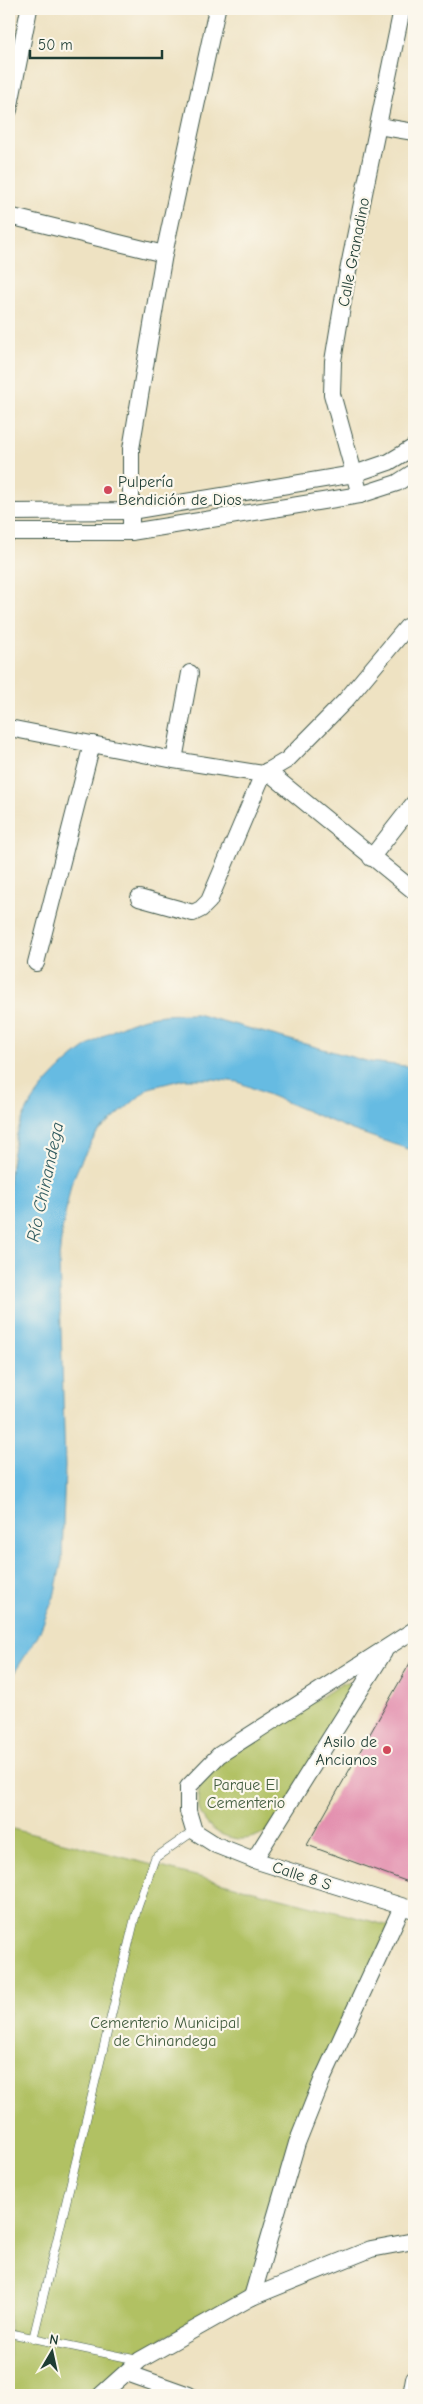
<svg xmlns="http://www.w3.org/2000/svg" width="423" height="2404" font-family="'Comic Neue',sans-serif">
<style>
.green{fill:#b1c164;stroke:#687f4c}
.water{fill:#66bbe2;stroke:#427c8b}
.building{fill:#e390af}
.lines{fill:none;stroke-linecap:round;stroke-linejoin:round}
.service-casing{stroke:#3e5649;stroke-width:9}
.minor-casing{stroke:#3e5649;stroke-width:18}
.service{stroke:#fff;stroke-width:8}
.minor{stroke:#fff;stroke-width:16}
.poi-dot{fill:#d1495b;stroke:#fbf7ec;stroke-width:2}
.labels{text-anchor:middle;stroke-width:4.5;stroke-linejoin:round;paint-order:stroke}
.street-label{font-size:16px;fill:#1f3d34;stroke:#fbf7ec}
.poi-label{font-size:16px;fill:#1f3d34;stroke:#fbf7ec;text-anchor:start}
.park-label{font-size:16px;fill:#445e40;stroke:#fbf7ec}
.water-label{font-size:18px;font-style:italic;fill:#315c60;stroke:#fbf7ec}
</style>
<rect width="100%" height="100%" fill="#fbf7ec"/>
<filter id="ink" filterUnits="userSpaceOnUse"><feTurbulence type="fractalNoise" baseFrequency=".02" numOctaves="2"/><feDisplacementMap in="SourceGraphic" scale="10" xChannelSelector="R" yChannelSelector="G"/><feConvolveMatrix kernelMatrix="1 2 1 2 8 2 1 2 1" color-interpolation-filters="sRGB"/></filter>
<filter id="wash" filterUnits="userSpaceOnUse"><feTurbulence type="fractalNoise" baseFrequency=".0096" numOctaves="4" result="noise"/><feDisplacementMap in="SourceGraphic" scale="20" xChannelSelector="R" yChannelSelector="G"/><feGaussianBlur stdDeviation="1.12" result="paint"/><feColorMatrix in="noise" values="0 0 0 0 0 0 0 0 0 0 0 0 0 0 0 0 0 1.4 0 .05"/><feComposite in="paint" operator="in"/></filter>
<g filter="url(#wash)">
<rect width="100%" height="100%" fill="#eee2c2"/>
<g class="green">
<path d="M343,1683H357L271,1831C262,1833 250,1840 241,1839C215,1838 193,1818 199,1790C201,1778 216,1765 225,1757Z"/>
<polygon points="9,1828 390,1926 300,2112 254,2287 154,2343 91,2395 9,2395"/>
</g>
<path class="water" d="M197,1014L370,1062L414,1067V1151L352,1130L238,1082L213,1079H184L149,1088L97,1133L82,1159L71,1184L62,1231L59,1259L65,1465L62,1560L54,1597L38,1636L9,1681V1180C12,1158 14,1134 25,1114C47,1071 107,1023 155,1016C169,1014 183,1014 197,1014Z"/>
<g id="blocks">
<polygon class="building" points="414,1656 414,1884 307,1845"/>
</g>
</g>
<g filter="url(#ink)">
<use href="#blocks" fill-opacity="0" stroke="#3e5649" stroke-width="1"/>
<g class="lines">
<g class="service-casing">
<g id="service">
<polyline points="9,2333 138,2360"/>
<polyline points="33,2339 137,1909 155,1858 194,1831"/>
</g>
</g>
<g class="minor-casing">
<g id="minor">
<polyline points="9,110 29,9"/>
<polyline points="378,126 414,132"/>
<polyline points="9,216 164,254"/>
<polyline points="360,495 332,394 333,361 348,271 402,9"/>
<polyline points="9,512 131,511 354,474 389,462 414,447"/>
<polyline points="9,532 131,532 360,495 397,483 414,472"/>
<polyline points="131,532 131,449 164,254 217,9"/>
<polyline points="9,728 174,760 263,774 287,760 345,701 407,627"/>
<polyline points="174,760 190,673"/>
<polyline points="267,771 414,891"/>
<polyline points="371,858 414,803"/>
<polyline points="139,898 193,913 201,909 209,901 263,774"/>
<polyline points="36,963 92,744"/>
<polyline points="414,1630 219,1755 188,1787 188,1811 194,1831 216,1845 254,1860 414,1910"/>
<polyline points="254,1860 384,1652"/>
<polyline points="252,2297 297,2143 323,2078 402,1907"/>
<polyline points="127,2373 189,2395"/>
<polyline points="101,2395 140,2360 252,2297 371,2249 414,2241"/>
<polyline points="411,2395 414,2378"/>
</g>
</g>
<use href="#service" class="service"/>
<use href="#minor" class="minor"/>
</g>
</g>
<g class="poi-dot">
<circle cx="108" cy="490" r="5"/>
<circle cx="387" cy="1750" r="5"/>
</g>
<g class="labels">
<g class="street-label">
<text transform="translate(353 252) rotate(-79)" y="6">Calle Granadino</text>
<text transform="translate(302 1875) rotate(18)" y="6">Calle 8 S</text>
</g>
<g class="poi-label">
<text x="118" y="487">Pulpería<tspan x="118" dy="18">Bendición de Dios</tspan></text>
<text x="377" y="1747" text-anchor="end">Asilo de<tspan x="377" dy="18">Ancianos</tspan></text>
</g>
<g class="park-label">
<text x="246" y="1790">Parque El<tspan x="246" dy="18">Cementerio</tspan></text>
<text x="165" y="2028">Cementerio Municipal<tspan x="165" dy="18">de Chinandega</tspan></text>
</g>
<g class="water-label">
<text transform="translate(45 1182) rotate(-78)" y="6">Río Chinandega</text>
</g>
</g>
<rect width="423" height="2404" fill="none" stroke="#fbf7ec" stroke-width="30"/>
<g transform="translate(52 2352) rotate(9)" stroke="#fbf7ec" stroke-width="4" paint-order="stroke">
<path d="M0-4L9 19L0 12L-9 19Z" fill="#1f3d34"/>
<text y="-8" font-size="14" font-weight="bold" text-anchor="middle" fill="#1f3d34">N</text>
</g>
<path d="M30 50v8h132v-8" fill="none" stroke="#1f3d34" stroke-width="2.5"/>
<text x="38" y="50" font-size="15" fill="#1f3d34" stroke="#fbf7ec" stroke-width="4" paint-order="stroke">50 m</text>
</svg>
